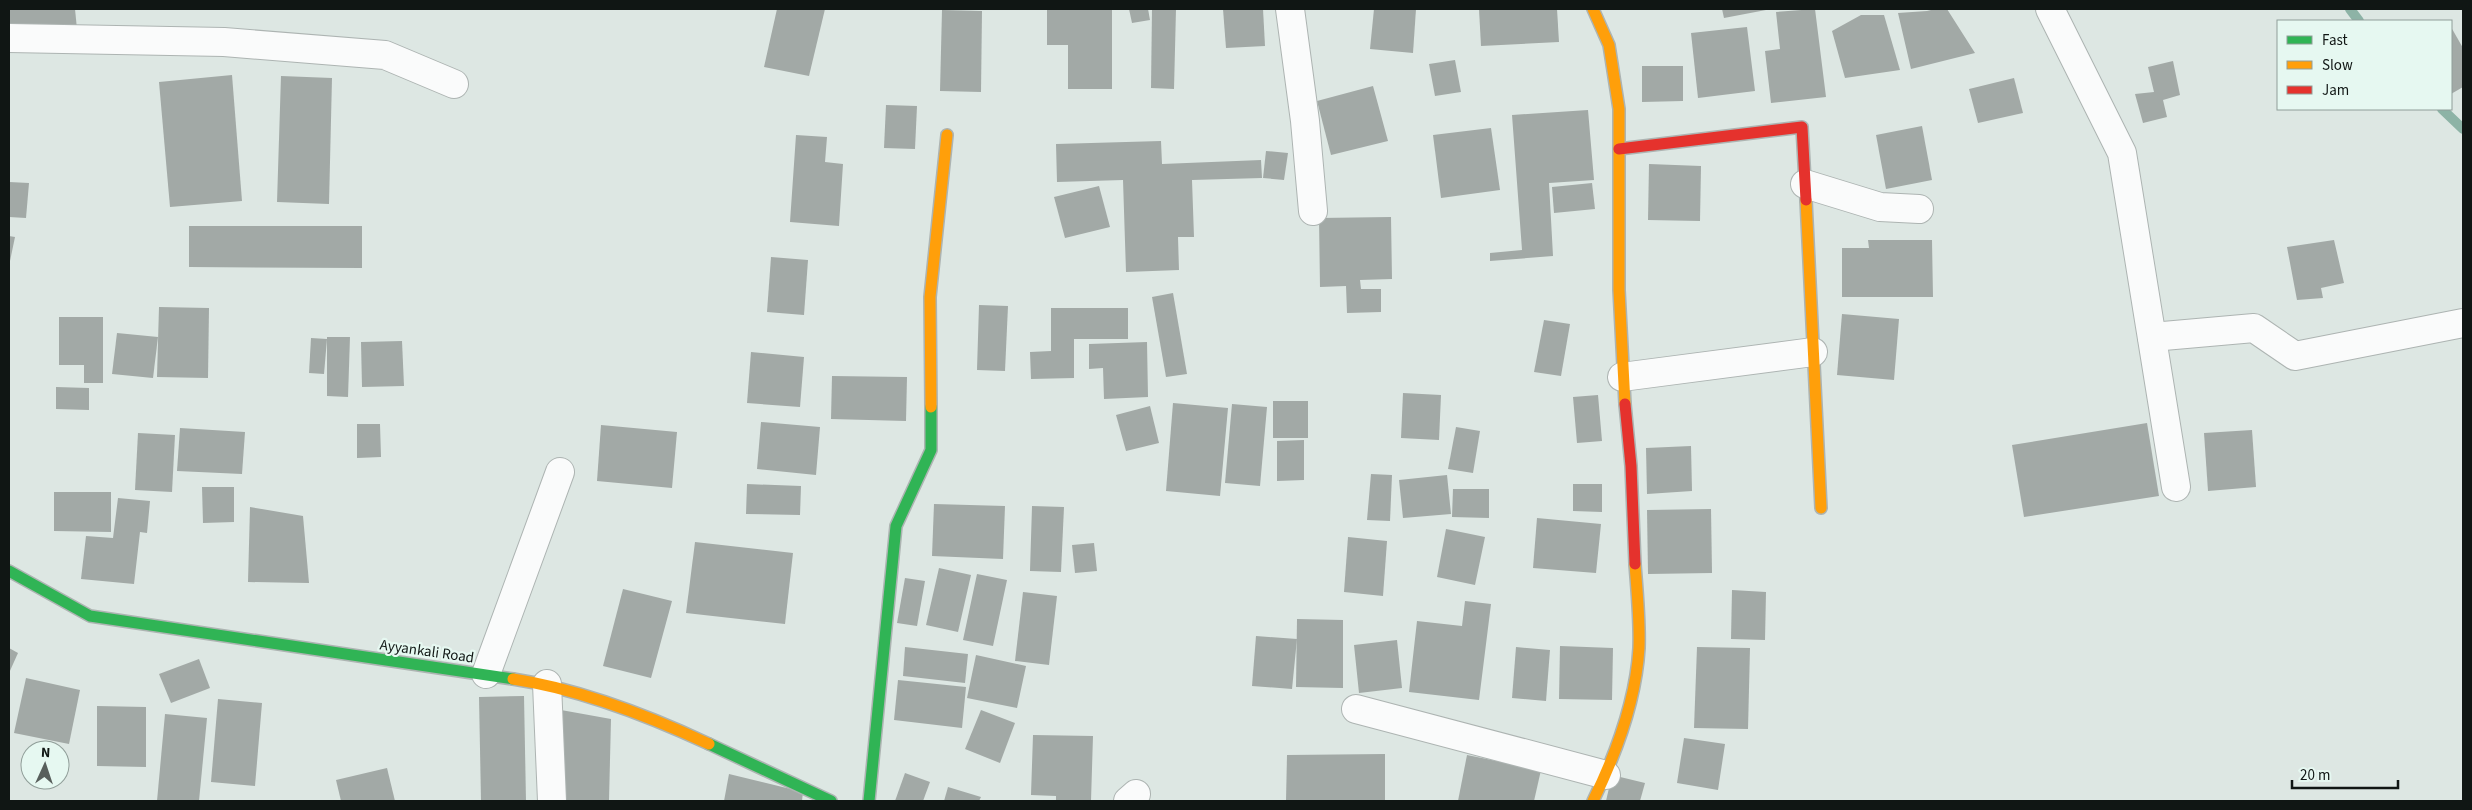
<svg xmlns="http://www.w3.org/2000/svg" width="2472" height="810" font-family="'Source Sans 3',sans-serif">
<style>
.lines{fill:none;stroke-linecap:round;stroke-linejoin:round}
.stream{stroke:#8db3a6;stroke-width:10}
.building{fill:#a2a9a6}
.street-casing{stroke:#adb4b2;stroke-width:30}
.fast-casing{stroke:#adb4b2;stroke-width:14}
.slow-casing{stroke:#adb4b2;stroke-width:14}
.jam-casing{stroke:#adb4b2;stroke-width:14}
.street{stroke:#fafbfb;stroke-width:28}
.fast{stroke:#30b455;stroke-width:11}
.slow{stroke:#ff9f0a;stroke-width:11}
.jam{stroke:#e5322d;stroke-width:11}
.labels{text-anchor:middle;stroke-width:4.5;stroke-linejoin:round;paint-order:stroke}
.street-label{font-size:15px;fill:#101614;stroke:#e6f8f1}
</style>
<rect width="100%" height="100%" fill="#dde7e3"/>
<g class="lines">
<g class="stream">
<polyline points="2350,9 2359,21"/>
<polyline points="2442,109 2463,129"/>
</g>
</g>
<g class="building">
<polygon points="9,9 75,9 77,29 9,28"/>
<polygon points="777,9 825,9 809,76 764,67"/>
<polygon points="1047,9 1112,9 1112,89 1068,89 1068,45 1047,45"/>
<polygon points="1129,9 1148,9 1150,20 1132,23"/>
<polygon points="1152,9 1176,9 1174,89 1151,88"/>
<polygon points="1223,9 1263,9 1265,46 1226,48"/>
<polygon points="1374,9 1416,9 1413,53 1370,49"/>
<polygon points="1479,9 1557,9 1559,42 1481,46"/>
<polygon points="1722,9 1766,9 1766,10 1724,18"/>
<polygon points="1815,9 1826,97 1771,103 1765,51 1780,49 1776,12"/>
<polygon points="1935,9 1947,9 1975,53 1911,69 1898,13 1927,11"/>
<polygon points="942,10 982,11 981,92 940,91"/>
<polygon points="1861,15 1884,15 1900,70 1845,78 1832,31"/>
<polygon points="1747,27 1755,91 1698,98 1691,33"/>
<polygon points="2451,27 2463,48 2463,87 2451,94"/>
<polygon points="1455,60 1461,92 1435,96 1429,64"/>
<polygon points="2173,61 2180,95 2163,100 2167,117 2143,123 2135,94 2154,92 2148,67"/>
<polygon points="1642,66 1683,66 1683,101 1642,102"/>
<polygon points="232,75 242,201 170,207 159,82"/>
<polygon points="281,76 332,78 329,204 277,202"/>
<polygon points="2014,78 2023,113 1978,123 1969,89"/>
<polygon points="1373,86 1388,141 1331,155 1317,101"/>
<polygon points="886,105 917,106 915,149 884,148"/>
<polygon points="1588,110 1594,180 1549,183 1553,256 1490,261 1490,253 1522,250 1512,115"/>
<polygon points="1922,126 1932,180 1886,189 1876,135"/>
<polygon points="1491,128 1500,190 1441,198 1433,135"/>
<polygon points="796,135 827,137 825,162 843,164 839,226 790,222"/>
<polygon points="1161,141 1162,164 1261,160 1262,178 1192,180 1194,237 1178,237 1179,270 1126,272 1123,180 1057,182 1056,144"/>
<polygon points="1266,151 1288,153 1284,180 1263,178"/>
<polygon points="1649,164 1701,166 1700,221 1648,220"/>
<polygon points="9,182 29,183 26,218 9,217"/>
<polygon points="1592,183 1595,209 1554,213 1552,187"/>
<polygon points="1099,186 1110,227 1065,238 1054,197"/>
<polygon points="1391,217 1392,279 1360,280 1361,289 1381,289 1381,312 1347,313 1346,286 1320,287 1319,218"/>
<polygon points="189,226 362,226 362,268 189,267"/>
<polygon points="9,236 15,237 10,261 9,261"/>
<polygon points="1868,240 1932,240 1933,297 1842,297 1842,248 1869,248"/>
<polygon points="2334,240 2344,283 2321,288 2323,298 2297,300 2287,247"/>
<polygon points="771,257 808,260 804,315 767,312"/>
<polygon points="1173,293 1187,374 1166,377 1152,297"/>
<polygon points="979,305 1008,306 1005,371 977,370"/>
<polygon points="159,307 209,308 208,378 157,377"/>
<polygon points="1051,308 1128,308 1128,339 1074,339 1074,378 1031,379 1030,352 1051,351"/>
<polygon points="1842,314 1899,319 1894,380 1837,375"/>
<polygon points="59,317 103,317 103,383 84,383 84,365 59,365"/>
<polygon points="1544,320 1570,324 1561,376 1534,372"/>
<polygon points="117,333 158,337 153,378 112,374"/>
<polygon points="327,337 350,337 348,397 327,396"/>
<polygon points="311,338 327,339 324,374 309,373"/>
<polygon points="402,341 404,386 362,387 361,342"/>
<polygon points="1147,342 1148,397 1104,399 1103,368 1089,369 1089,344"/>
<polygon points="751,352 804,357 800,407 747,403"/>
<polygon points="832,376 907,377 906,421 831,419"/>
<polygon points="56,387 89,388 89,410 56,409"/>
<polygon points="1403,393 1441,395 1439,440 1401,438"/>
<polygon points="1598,395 1602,441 1577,443 1573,397"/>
<rect x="1273" y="401" width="35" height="37"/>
<polygon points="1173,403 1228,408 1220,496 1166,491"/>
<polygon points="1232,404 1267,407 1260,486 1225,483"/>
<polygon points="1150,406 1159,443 1126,451 1116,415"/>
<polygon points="761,422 820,427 816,475 757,469"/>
<polygon points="2147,423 2159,496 2024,517 2012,445"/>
<polygon points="357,424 380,424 381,457 357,458"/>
<polygon points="601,425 677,432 672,488 597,481"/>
<polygon points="1456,427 1480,431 1473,473 1448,469"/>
<polygon points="180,428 245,432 242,474 177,471"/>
<polygon points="2252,430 2256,487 2208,491 2204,433"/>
<polygon points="138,433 175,435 172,492 135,490"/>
<polygon points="1304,440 1304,480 1277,481 1277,441"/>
<polygon points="1691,446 1692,491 1647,494 1646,448"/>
<polygon points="1371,474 1392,475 1390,521 1367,520"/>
<polygon points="1447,475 1451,514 1403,518 1399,480"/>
<polygon points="747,484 801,486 800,515 746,514"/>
<polygon points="1573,484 1602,484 1602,512 1573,511"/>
<polygon points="202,487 234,487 234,522 203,523"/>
<polygon points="1453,489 1489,489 1489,518 1452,517"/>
<polygon points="54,492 111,492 111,532 54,531"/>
<polygon points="118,498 150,501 147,533 140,532 134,584 81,579 86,536 113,538"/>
<polygon points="934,504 1005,506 1003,559 932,556"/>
<polygon points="1032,506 1064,507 1061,572 1030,571"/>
<polygon points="250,507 303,516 309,583 248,582"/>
<polygon points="1711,509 1712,573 1648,574 1647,510"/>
<polygon points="1537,518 1601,524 1596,573 1533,568"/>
<polygon points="1446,529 1485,537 1475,585 1437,577"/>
<polygon points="1348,537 1387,541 1383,596 1344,592"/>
<polygon points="695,542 793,553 785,624 686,613"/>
<polygon points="1094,543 1097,571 1075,573 1072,545"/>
<polygon points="939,568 971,575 958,632 926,625"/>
<polygon points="977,574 1007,580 993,646 963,640"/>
<polygon points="905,578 925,581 917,626 897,623"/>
<polygon points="623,589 672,601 651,678 603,666"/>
<polygon points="1732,590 1766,592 1765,640 1731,639"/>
<polygon points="1023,592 1057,596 1049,665 1015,661"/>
<polygon points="1465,601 1491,604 1479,700 1409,692 1417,621 1462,626"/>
<polygon points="1297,619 1343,620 1343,688 1296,687"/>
<polygon points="1256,636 1297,639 1292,689 1252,686"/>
<polygon points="1397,640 1402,688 1359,693 1354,645"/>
<polygon points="1560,646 1613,648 1612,700 1559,699"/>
<polygon points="905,647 968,654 965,683 903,676"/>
<polygon points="1516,647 1550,650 1546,701 1512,698"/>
<polygon points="1697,647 1750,648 1748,729 1694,728"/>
<polygon points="9,648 18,653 9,673"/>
<polygon points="976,655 1026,666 1017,708 967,698"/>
<polygon points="199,659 210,688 171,703 159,674"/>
<polygon points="26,678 80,690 69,744 14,733"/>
<polygon points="898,680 966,687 962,728 894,720"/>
<polygon points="524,696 526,801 481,801 479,697"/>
<polygon points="218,699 262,703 255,786 211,782"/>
<polygon points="97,706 146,707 146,767 97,766"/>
<polygon points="561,710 611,719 609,801 563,801"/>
<polygon points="981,710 1015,723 1000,763 965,749"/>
<polygon points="165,714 207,718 199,801 157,801"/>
<polygon points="1033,735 1093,736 1091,801 1056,801 1056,796 1031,795"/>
<polygon points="1684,738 1725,744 1718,790 1677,783"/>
<polygon points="1385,754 1385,801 1286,801 1287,755"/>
<polygon points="1467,755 1541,770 1534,801 1458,801"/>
<polygon points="387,768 395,801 341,801 336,780"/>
<polygon points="905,773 930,782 923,801 895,801"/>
<polygon points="729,774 803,792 802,801 724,801"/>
<polygon points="1612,775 1645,783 1640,801 1606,801"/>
<polygon points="948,787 981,797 979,801 944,801"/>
</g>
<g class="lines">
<g class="street-casing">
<g id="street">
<polyline points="1290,9 1305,121 1313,211"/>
<polyline points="2050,9 2122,153 2176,487"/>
<polyline points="9,38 224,42 385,55 454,84"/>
<polyline points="1805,184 1880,207 1919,209"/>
<polyline points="2152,337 2254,328 2295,356 2463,323"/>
<polyline points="1622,377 1813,352"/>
<polyline points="486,674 560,472"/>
<polyline points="547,684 552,801"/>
<polyline points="1356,709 1606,775"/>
<polyline points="1128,801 1136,794"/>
</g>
</g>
<g class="fast-casing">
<g id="fast">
<polyline points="9,571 90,616 513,679"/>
<polyline points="709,744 831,801"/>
<polyline points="869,801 896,526 931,450 931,407"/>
</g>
</g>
<g class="slow-casing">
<g id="slow">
<polyline points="1593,9 1609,45 1619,109 1619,290 1625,404"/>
<polyline points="1806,200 1821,508"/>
<polyline points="931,407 930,297 947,135"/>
<path d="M513,679C579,689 649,716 709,744"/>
<path d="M1593,801C1616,754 1636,700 1639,648C1640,620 1637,591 1635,564"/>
</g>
</g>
<g class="jam-casing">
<g id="jam">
<polyline points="1619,149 1802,127 1806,200"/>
<polyline points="1625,404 1631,466 1635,564"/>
</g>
</g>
<use href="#street" class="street"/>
<use href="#fast" class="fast"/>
<use href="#slow" class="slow"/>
<use href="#jam" class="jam"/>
</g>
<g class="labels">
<g class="street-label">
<text transform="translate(427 651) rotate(8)" y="5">Ayyankali Road</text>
</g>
</g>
<rect width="2472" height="810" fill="none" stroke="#101614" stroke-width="20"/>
<rect x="2277" y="20" width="175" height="90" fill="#e6f8f1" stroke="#909e99"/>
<rect x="2287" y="36" width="25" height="8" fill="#30b455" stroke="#909e99"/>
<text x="2322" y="45" font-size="15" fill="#101614">Fast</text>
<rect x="2287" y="61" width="25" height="8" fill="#ff9f0a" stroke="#909e99"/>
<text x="2322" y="70" font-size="15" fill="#101614">Slow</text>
<rect x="2287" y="86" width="25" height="8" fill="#e5322d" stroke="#909e99"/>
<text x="2322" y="95" font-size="15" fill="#101614">Jam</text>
<g transform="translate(45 765) rotate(3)"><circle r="24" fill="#e6f8f1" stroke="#909e99"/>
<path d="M0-4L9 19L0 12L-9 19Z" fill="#585f5c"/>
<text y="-8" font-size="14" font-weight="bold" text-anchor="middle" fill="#101614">N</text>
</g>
<path d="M2292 780v8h106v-8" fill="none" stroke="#101614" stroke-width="2.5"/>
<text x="2300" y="780" font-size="15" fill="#101614" stroke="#e6f8f1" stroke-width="4" paint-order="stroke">20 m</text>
</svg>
